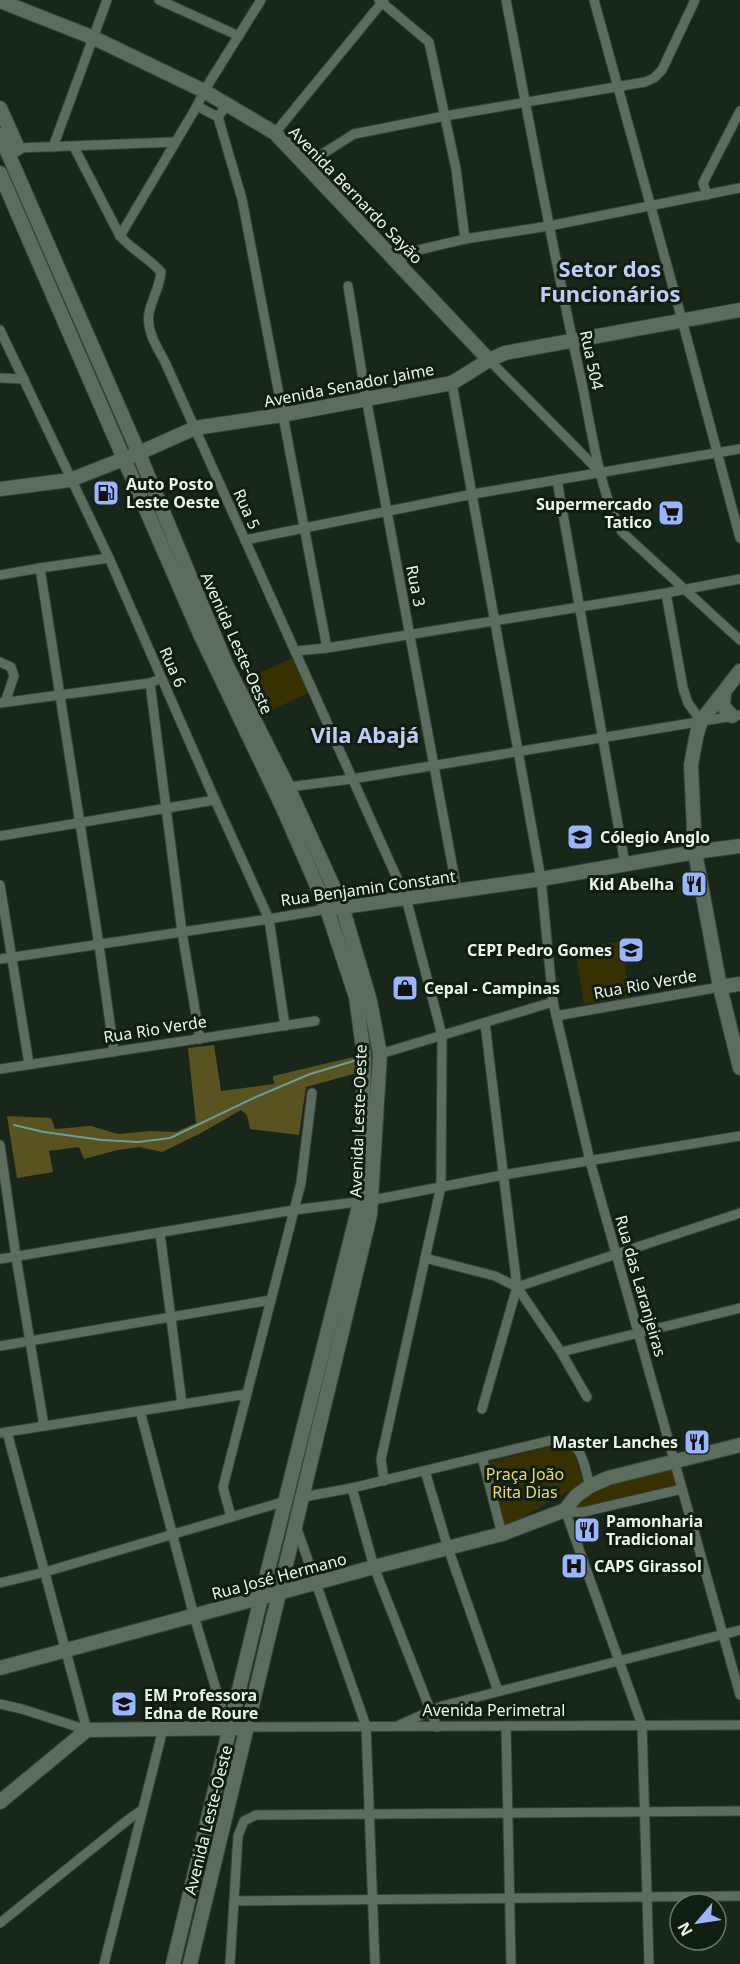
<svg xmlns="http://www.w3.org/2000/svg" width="740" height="1964" font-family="'Noto Sans',sans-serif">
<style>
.green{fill:#373101}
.forest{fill:#595221}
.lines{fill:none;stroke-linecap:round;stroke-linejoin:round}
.stream{stroke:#6a9d9b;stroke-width:2}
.street-casing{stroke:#374239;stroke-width:11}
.secondary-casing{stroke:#374239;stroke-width:16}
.street{stroke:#5c6c5e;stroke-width:9}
.secondary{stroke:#5c6c5e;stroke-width:14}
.labels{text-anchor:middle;stroke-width:6;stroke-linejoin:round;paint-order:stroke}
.street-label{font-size:16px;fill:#ebf5ec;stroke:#101e12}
.poi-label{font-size:16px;font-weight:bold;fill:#ebf5ec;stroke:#101e12;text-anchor:start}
.park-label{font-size:16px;fill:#eedc5f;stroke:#101e12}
.district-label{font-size:22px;font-weight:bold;fill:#bdcdf6;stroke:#101e12}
</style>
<rect width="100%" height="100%" fill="#19271b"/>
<g class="green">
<polygon points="292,658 309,693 258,716 242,681"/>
<polygon points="621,941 630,997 584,1004 575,949"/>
<polygon points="564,1443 571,1447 584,1482 506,1527 489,1462"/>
<path d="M674,1467L680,1487L572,1510L570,1503C605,1483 635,1476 674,1467Z"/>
</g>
<polygon class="forest" points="214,1045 221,1091 274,1084 273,1076 358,1056 361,1072 306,1087 299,1135 250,1129 247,1115 241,1110 201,1133 162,1152 139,1147 118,1150 84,1159 79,1147 49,1151 53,1172 17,1178 7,1116 51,1118 55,1129 91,1126 118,1134 152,1131 176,1132 196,1123 188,1048"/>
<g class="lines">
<polyline class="stream" points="14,1125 44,1132 102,1140 138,1142 170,1138 256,1097 310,1074 357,1060"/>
<g class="street-casing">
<g id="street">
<polyline points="159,0 239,36"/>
<polyline points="379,0 429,42 456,169 465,239"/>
<path d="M506,0C530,126 553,253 581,379C591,426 599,491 622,532L740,640"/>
<polyline points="594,0 682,320 740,538"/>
<polyline points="197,106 218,117"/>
<polyline points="226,106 218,117 242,199 327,648"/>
<polyline points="275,133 384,0"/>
<polyline points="53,147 107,0"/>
<path d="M74,147L120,236C132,250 149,258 161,272C160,286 152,299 149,313C146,331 157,347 165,362L406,898L442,1035L441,1186L381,1459L384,1481"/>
<polyline points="18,148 174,142"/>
<polyline points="305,165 354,134 445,116 645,82 654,78 662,70 695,0"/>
<polyline points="707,195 703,183 740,111"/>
<polyline points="120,236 197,106 204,91 261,0"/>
<polyline points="398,262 410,252 465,239 549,226 740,188"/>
<polyline points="348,286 365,392 457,891"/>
<polyline points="0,330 109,558 215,800 269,919 285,1026"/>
<polyline points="489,360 601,473"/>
<polyline points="0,378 24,379"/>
<polyline points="452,383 541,879 553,1002 590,1161 740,1695"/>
<polyline points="557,480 625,864"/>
<polyline points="245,540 473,494 740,449"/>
<polyline points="40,568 99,945 114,1052"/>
<polyline points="0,575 40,568 109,558"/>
<polyline points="666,593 683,688 688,703 701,721"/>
<polyline points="295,651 327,648 666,593 740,579"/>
<polyline points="0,662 11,667 14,676 5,702"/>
<polyline points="150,683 182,932 200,1039"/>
<polyline points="0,703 150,683 155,681"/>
<polyline points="288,787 352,779 740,715"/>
<polyline points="0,836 215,800"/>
<polyline points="0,885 29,1064"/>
<polyline points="0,959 269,919 327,909"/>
<polyline points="556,1016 720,987"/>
<polyline points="485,1023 517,1287 561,1352 587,1397"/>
<polyline points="380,1054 553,1002"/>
<polyline points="0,1069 315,1021"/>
<polyline points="0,1145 16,1257 44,1426"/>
<polyline points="160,1233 182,1404"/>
<polyline points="425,1258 495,1276 517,1287"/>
<polyline points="0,1259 294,1210 373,1200 503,1175 740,1136"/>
<polyline points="517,1287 740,1213"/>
<polyline points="0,1346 271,1300"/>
<polyline points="561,1352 740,1308"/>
<polyline points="482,1409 517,1287"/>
<polyline points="140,1411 194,1616 221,1706 230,1726"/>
<polyline points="7,1432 87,1730"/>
<polyline points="0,1433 247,1394"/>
<polyline points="482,1457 502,1534"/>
<polyline points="425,1471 448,1548 498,1691"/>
<polyline points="352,1488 374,1567 437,1727"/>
<path d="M303,1497L352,1488L557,1439C583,1440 584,1466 590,1486"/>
<polyline points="565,1510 642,1725 649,1964"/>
<polyline points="565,1510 574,1512 583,1512 682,1489"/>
<polyline points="231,1517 223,1487 301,1183 312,1093"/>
<polyline points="296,1526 366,1726 375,1964"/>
<polyline points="0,1583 45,1572 286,1501"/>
<polyline points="0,1704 22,1709 87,1730"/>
<polyline points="399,1725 442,1706 740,1630"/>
<polyline points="506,1726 511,1964"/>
<polyline points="248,1727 740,1725"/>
<polyline points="234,1901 740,1896"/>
<polyline points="0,1923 129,1819 142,1810"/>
<polyline points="104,1964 163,1729"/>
<polyline points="230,1964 238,1836 244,1821 256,1815 740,1811"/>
</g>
</g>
<g class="secondary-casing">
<g id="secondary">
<polyline points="0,1 94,38 204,91 275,133 489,360"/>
<polyline points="0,108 18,148 8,153"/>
<polyline points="0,135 137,449 227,666 288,787 342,906 370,1001 380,1054 370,1215 190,1964"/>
<polyline points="0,173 200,634 282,806 327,909 356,997 364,1056 362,1184 360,1202 261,1598 173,1964"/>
<polyline points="0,489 70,480 139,453 195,428 282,415 452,383 489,360 505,353 740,310"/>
<polyline points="740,671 701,721 697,733 691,765 695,852 720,987 740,1068"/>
<polyline points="724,694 723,706 732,716"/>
<polyline points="335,908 541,879 695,852 740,846"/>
<polyline points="720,987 740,984"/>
<polyline points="0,1668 374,1567 502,1534 565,1510 576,1496 590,1486 608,1478 740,1445"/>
<polyline points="0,1802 87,1730 239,1728"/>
</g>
</g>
<use href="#street" class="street"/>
<use href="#secondary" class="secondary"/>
</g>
<defs>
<g id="fuel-square" transform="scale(1.35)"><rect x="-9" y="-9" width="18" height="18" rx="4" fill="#9bb5fd" stroke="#101e12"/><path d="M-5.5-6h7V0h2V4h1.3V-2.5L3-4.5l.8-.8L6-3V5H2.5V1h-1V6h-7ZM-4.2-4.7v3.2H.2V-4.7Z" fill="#111"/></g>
<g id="supermarket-square" transform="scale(1.35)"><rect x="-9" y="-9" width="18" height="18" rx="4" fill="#9bb5fd" stroke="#101e12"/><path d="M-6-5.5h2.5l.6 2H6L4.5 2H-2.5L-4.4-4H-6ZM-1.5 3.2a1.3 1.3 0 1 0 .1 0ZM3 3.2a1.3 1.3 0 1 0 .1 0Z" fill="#111"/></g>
<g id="school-square" transform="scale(1.35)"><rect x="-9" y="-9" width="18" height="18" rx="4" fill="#9bb5fd" stroke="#101e12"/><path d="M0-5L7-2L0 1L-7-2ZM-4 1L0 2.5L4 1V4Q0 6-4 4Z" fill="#111"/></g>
<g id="restaurant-square" transform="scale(1.35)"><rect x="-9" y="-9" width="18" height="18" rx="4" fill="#9bb5fd" stroke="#101e12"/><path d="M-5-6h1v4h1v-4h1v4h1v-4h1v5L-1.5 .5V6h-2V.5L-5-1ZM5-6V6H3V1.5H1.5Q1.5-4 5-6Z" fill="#111"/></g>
<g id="shop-square" transform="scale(1.35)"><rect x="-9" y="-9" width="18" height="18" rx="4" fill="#9bb5fd" stroke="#101e12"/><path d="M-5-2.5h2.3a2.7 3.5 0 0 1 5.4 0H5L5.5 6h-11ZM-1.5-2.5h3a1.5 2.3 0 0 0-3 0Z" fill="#111"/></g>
<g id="hospital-square" transform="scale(1.35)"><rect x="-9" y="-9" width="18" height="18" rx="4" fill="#9bb5fd" stroke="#101e12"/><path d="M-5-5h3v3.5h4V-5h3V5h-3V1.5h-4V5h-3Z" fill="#111"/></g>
</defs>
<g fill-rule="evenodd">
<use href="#fuel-square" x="106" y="493"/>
<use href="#supermarket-square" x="671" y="513"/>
<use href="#school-square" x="580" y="837"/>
<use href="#restaurant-square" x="694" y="884"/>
<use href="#school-square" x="631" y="950"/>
<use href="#shop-square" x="405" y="988"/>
<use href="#restaurant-square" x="697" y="1442"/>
<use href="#restaurant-square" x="587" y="1530"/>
<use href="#hospital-square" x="574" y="1566"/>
<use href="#school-square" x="124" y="1704"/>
</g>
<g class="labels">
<g class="street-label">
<text transform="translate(356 195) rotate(46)" y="6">Avenida Bernardo Sayão</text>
<text transform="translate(592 360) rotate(78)" y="6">Rua 504</text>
<text transform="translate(349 385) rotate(-11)" y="6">Avenida Senador Jaime</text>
<text transform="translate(247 509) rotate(66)" y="6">Rua 5</text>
<text transform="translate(416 586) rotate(79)" y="6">Rua 3</text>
<text transform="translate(237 643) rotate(66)" y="6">Avenida Leste-Oeste</text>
<text transform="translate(173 667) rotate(66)" y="6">Rua 6</text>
<text transform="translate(368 888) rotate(-8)" y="6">Rua Benjamin Constant</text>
<text transform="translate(645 984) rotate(-10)" y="6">Rua Rio Verde</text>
<text transform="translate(155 1029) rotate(-9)" y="6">Rua Rio Verde</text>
<text transform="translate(358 1121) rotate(-88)" y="6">Avenida Leste-Oeste</text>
<text transform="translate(641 1286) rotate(74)" y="6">Rua das Laranjeiras</text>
<text transform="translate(279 1576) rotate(-15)" y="6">Rua José Hermano</text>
<text x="494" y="1716">Avenida Perimetral</text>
<text transform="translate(208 1820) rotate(-76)" y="6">Avenida Leste-Oeste</text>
</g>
<g class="poi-label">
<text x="126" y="490">Auto Posto<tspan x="126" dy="18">Leste Oeste</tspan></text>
<text x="652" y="510" text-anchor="end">Supermercado<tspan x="652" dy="18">Tatico</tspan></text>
<text x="600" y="843">Cólegio Anglo</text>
<text x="674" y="890" text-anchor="end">Kid Abelha</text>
<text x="612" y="956" text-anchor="end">CEPI Pedro Gomes</text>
<text x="424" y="994">Cepal - Campinas</text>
<text x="678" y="1448" text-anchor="end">Master Lanches</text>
<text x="606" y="1527">Pamonharia<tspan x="606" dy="18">Tradicional</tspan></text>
<text x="594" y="1572">CAPS Girassol</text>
<text x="144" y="1701">EM Professora<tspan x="144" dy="18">Edna de Roure</tspan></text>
</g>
<g class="park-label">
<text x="525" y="1480">Praça João<tspan x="525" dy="18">Rita Dias</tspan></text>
</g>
<g class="district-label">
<text x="610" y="277">Setor dos<tspan x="610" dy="25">Funcionários</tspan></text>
<text x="365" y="743">Vila Abajá</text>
</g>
</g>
<g transform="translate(698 1922) rotate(241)"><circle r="28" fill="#101e12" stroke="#687469" stroke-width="1.5"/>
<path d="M0-4.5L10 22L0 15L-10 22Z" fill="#9bb5fd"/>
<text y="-9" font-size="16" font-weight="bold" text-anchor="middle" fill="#ebf5ec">N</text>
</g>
</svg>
